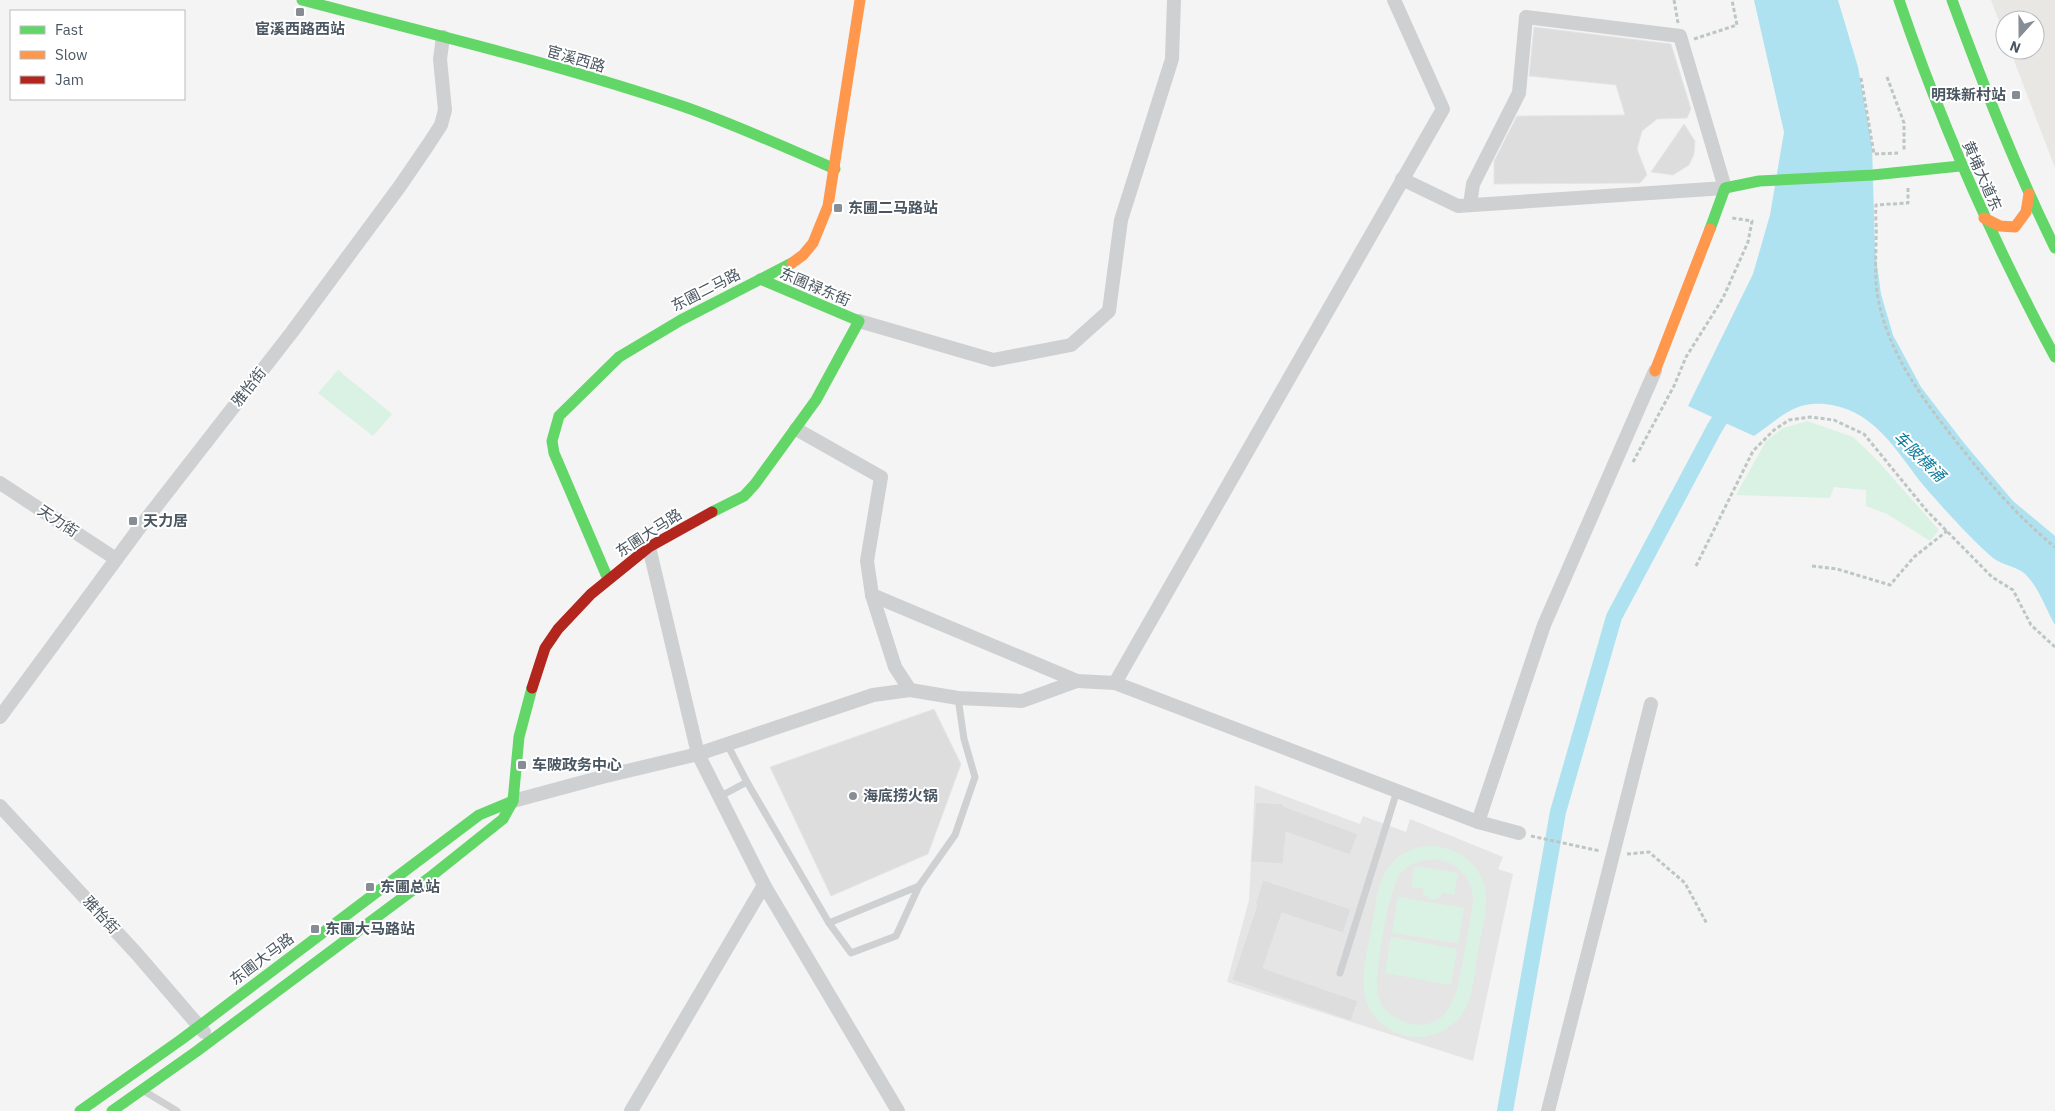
<svg xmlns="http://www.w3.org/2000/svg" width="2055" height="1111" font-family="'IBM Plex Sans','Noto Sans SC',sans-serif">
<style>
.commercial{fill:#e8e7e3}
.education{fill:#e6e5e6}
.green{fill:#d9f2e3;fill-rule:evenodd}
.water{fill:#aee2f0}
.lines{fill:none;stroke-linecap:round;stroke-linejoin:round}
.canal{stroke:#aee2f0;stroke-width:16}
.building{fill:#ddddde;stroke:#e5e6e7}
.path{stroke:#bcc7c4;stroke-width:3;stroke-dasharray:4 2.5;stroke-linecap:butt}
.lane{stroke:#ced0d2;stroke-width:7}
.street{stroke:#ced0d2;stroke-width:14}
.fast{stroke:#63d668;stroke-width:11}
.slow{stroke:#ff974d;stroke-width:11}
.jam{stroke:#b3261e;stroke-width:11}
.poi-dot{fill:#868d94;stroke:#fff;stroke-width:2}
.labels{text-anchor:middle;stroke-width:4;stroke-linejoin:round;paint-order:stroke}
.poi-label{font-size:15px;font-weight:bold;fill:#4a5661;stroke:#fff;text-anchor:start}
.street-label{font-size:15px;fill:#4a5661;stroke:#fff}
.water-label{font-size:16px;font-style:italic;fill:#0c7c9b;stroke:#fff}
</style>
<rect width="100%" height="100%" fill="#f4f4f4"/>
<polygon class="commercial" points="1991,0 2055,0 2055,168 2010,50 2035,50 2035,20 2005,20 2005,37"/>
<polygon class="education" points="1255,785 1360,824 1363,816 1406,832 1410,819 1503,857 1498,869 1513,874 1473,1061 1227,982 1249,900"/>
<g class="green">
<polygon points="338,370 392,414 373,436 318,393"/>
<polygon points="1807,421 1853,437 1876,459 1939,530 1930,541 1887,514 1866,506 1866,490 1834,487 1830,498 1736,495 1766,441 1783,428"/>
<path d="M1427,846C1458,845 1487,867 1486,900C1486,919 1480,938 1477,956C1474,976 1473,1001 1460,1017C1449,1030 1433,1037 1416,1037C1405,1037 1394,1033 1385,1026C1351,1002 1366,959 1372,925C1376,905 1377,880 1391,864C1400,853 1413,848 1427,846ZM1433,859C1457,860 1474,879 1473,903C1470,921 1467,938 1464,955C1458,987 1453,1034 1408,1023C1394,1020 1382,1009 1378,996C1373,979 1389,888 1400,874C1408,864 1420,860 1433,859Z"/>
<polygon points="1415,866 1458,873 1454,895 1442,892 1440,898 1430,900 1428,896 1423,895 1424,889 1411,887"/>
<polygon points="1398,897 1464,908 1458,943 1392,933"/>
<polygon points="1391,937 1457,949 1451,985 1385,973"/>
</g>
<path class="water" d="M1754,0H1838L1858,67L1872,145L1875,250L1881,294L1893,335L1921,387L1964,443L2013,501L2055,536V625C2045,608 2039,587 2024,573C2015,566 2002,565 1993,558C1972,540 1942,507 1924,486C1898,454 1877,413 1832,405C1795,399 1783,416 1754,436L1688,406L1753,274L1770,215L1784,132Z"/>
<g class="lines">
<polyline class="canal" points="1505,1111 1558,812 1614,617 1714,429 1730,403"/>
</g>
<g class="building">
<polygon points="1534,27 1671,44 1691,109 1687,118 1657,119 1642,131 1637,149 1647,175 1640,183 1494,184 1494,161 1517,116 1625,115 1616,85 1529,76"/>
<polygon points="1684,124 1695,141 1694,154 1689,165 1673,175 1651,172"/>
<polygon points="934,709 961,764 928,854 831,896 770,767"/>
<polygon points="1256,802 1283,804 1283,806 1358,834 1350,855 1286,832 1283,864 1251,862"/>
<polygon points="1263,880 1351,909 1343,933 1282,913 1263,968 1358,1001 1351,1021 1232,980 1257,905 1255,905"/>
</g>
<g class="lines">
<g class="path">
<polyline points="1674,0 1678,23"/>
<polyline points="1694,39 1737,25 1732,0"/>
<polyline points="1887,77 1904,123 1904,152"/>
<polyline points="1861,78 1874,154 1898,153"/>
<path d="M1908,188V203L1876,205C1875,216 1877,228 1876,239C1876,261 1874,281 1879,303C1891,358 1925,402 1959,445C1988,482 2018,517 2055,547"/>
<polyline points="1633,462 1674,386 1686,357 1723,298 1748,242 1752,221 1732,218"/>
<polyline points="1696,566 1753,451 1774,430 1789,420 1810,417 1834,420 1864,434 1927,511 1992,577 2013,590 2031,625 2055,647"/>
<polyline points="1812,566 1837,569 1890,585 1914,557 1947,531"/>
<polyline points="1531,836 1600,851"/>
<polyline points="1627,854 1649,852 1685,883 1707,924"/>
</g>
<g class="lane">
<polyline points="727,744 747,782"/>
<polyline points="719,797 747,782 829,923 919,886 955,835 975,777 964,739 958,698"/>
<polyline points="829,923 851,953 896,936 919,886"/>
<polyline points="1340,973 1397,791"/>
<polyline points="144,1091 177,1111"/>
</g>
<g class="street">
<polyline points="1402,179 1458,206 1725,188 1680,36 1526,17 1519,93 1473,184 1470,205"/>
<polyline points="859,321 993,360 1071,345 1109,311 1121,220 1172,59 1174,0"/>
<polyline points="796,429 881,477 867,561 872,595 1077,681 1115,683 1478,822 1519,833"/>
<polyline points="0,483 116,559"/>
<polyline points="649,547 698,754 764,885 898,1111"/>
<polyline points="872,595 895,667 910,690"/>
<polyline points="1115,683 1443,109 1394,0"/>
<polyline points="0,717 137,531 292,332 400,186 428,145 441,125 445,110 440,59 443,37"/>
<polyline points="513,801 602,777 698,754 873,695 910,690 958,698 1022,701 1077,681"/>
<polyline points="0,806 137,954 204,1032"/>
<polyline points="1478,822 1544,625 1655,371"/>
<polyline points="631,1111 764,885"/>
<polyline points="1548,1111 1651,704"/>
</g>
<g class="fast">
<path d="M302,0C430,34 559,64 685,107C736,125 785,147 835,169"/>
<path d="M1899,0C1941,124 1993,242 2055,357"/>
<path d="M1952,0C1983,84 2015,167 2055,248"/>
<polyline points="1710,229 1725,188 1759,181 1873,175 1960,166"/>
<polyline points="712,512 744,496 755,484 816,400 859,321 760,279"/>
<polyline points="608,579 554,453 552,441 559,416 619,357 681,320 792,263"/>
<polyline points="80,1111 182,1039 479,815 513,801"/>
<polyline points="112,1111 197,1051 429,878 503,819 513,801 519,737 532,688"/>
</g>
<g class="slow">
<polyline points="1984,218 2000,226 2015,227 2026,212 2029,194"/>
<polyline points="792,263 803,255 813,243 828,206 860,0"/>
<polyline points="1655,371 1710,229"/>
</g>
<polyline class="jam" points="532,688 545,648 558,629 591,594 649,547 712,512"/>
</g>
<g class="poi-dot">
<rect x="295" y="7" width="10" height="10" rx="2.5"/>
<rect x="2011" y="90" width="10" height="10" rx="2.5"/>
<rect x="833" y="203" width="10" height="10" rx="2.5"/>
<rect x="128" y="516" width="10" height="10" rx="2.5"/>
<rect x="517" y="760" width="10" height="10" rx="2.5"/>
<circle cx="853" cy="796" r="5"/>
<rect x="365" y="882" width="10" height="10" rx="2.5"/>
<rect x="310" y="924" width="10" height="10" rx="2.5"/>
</g>
<g class="labels">
<g class="poi-label">
<text x="300" y="34" text-anchor="middle">宦溪西路西站</text>
<text x="2006" y="100" text-anchor="end">明珠新村站</text>
<text x="848" y="213">东圃二马路站</text>
<text x="143" y="526">天力居</text>
<text x="532" y="770">车陂政务中心</text>
<text x="863" y="801">海底捞火锅</text>
<text x="380" y="892">东圃总站</text>
<text x="325" y="934">东圃大马路站</text>
</g>
<g class="street-label">
<text transform="translate(576 59) rotate(16)" y="5">宦溪西路</text>
<text transform="translate(1982 176) rotate(66)" y="5">黄埔大道东</text>
<text transform="translate(815 287) rotate(23)" y="5">东圃禄东街</text>
<text transform="translate(706 290) rotate(-27)" y="5">东圃二马路</text>
<text transform="translate(249 387) rotate(-52)" y="5">雅怡街</text>
<text transform="translate(58 521) rotate(33)" y="5">天力街</text>
<text transform="translate(649 533) rotate(-33)" y="5">东圃大马路</text>
<text transform="translate(101 915) rotate(47)" y="5">雅怡街</text>
<text transform="translate(262 959) rotate(-37)" y="5">东圃大马路</text>
</g>
<g class="water-label">
<text transform="translate(1920 456) rotate(44)" y="6">车陂横涌</text>
</g>
</g>
<rect x="10" y="10" width="175" height="90" fill="#ffffff" stroke="#b7bbc0"/>
<rect x="20" y="26" width="25" height="8" fill="#63d668" stroke="#b7bbc0"/>
<text x="55" y="35" font-size="15" fill="#4a5661">Fast</text>
<rect x="20" y="51" width="25" height="8" fill="#ff974d" stroke="#b7bbc0"/>
<text x="55" y="60" font-size="15" fill="#4a5661">Slow</text>
<rect x="20" y="76" width="25" height="8" fill="#b3261e" stroke="#b7bbc0"/>
<text x="55" y="85" font-size="15" fill="#4a5661">Jam</text>
<g transform="translate(2020 35) rotate(201)"><circle r="24" fill="#ffffff" stroke="#b7bbc0"/>
<path d="M0-4L9 19L0 12L-9 19Z" fill="#868d94"/>
<text y="-8" font-size="14" font-weight="bold" text-anchor="middle" fill="#4a5661">N</text>
</g>
</svg>
